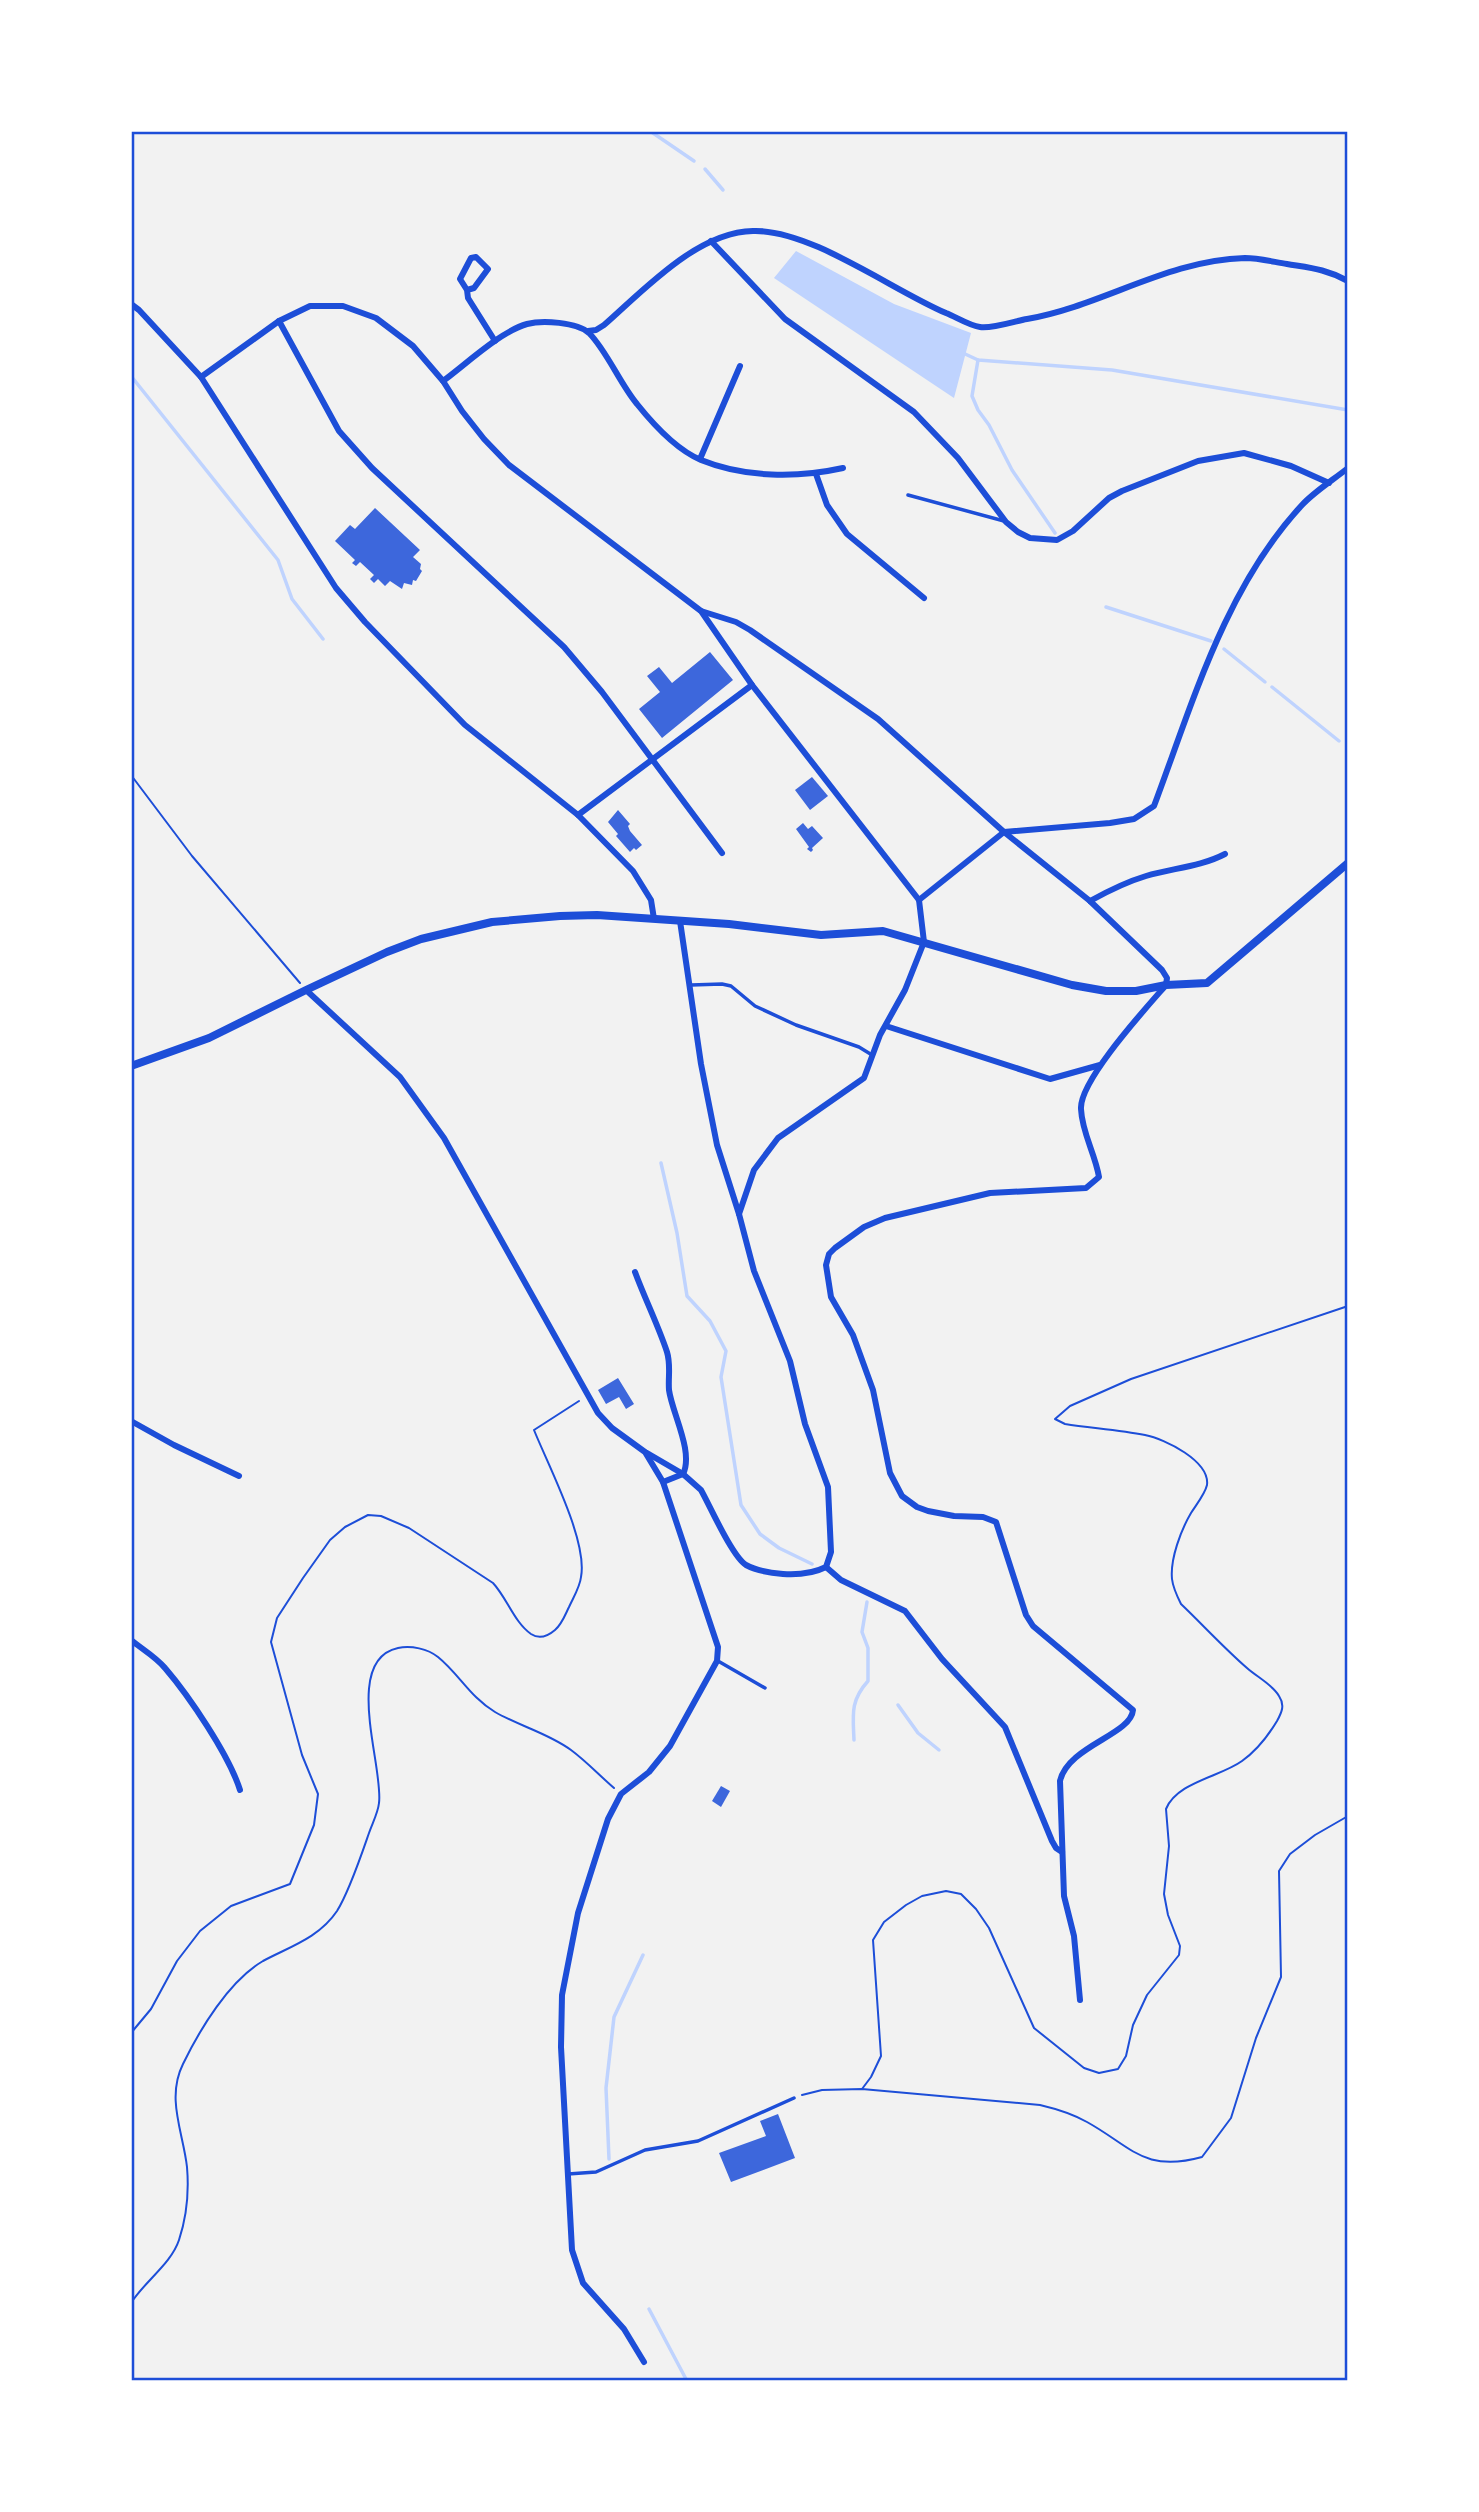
<svg xmlns="http://www.w3.org/2000/svg" width="1479" height="2512" font-family="'Fira Sans Condensed',sans-serif">
<style>
.water{fill:#bfd3fe}
.lines{fill:none;stroke-linecap:round;stroke-linejoin:round}
.stream{stroke:#bfd3fe;stroke-width:3.5}
.building{fill:#3d67dc}
.path{stroke:#1d4ed8;stroke-width:2}
.service{stroke:#1d4ed8;stroke-width:3.5}
.minor{stroke:#1d4ed8;stroke-width:6}
.tertiary{stroke:#1d4ed8;stroke-width:8}
.neatline{fill:none;stroke:#1d4ed8;stroke-width:2.5}
</style>
<rect width="100%" height="100%" fill="#f2f2f2"/>
<polygon class="water" points="796,251 894,304 971,333 954,398 774,278"/>
<g class="lines">
<g class="stream">
<polyline points="650,131 694,161"/>
<polyline points="705,169 723,190"/>
<polyline points="963,353 978,360 1112,370 1348,410"/>
<polyline points="978,360 972,396 978,410 989,425 1012,470 1055,533"/>
<polyline points="131,376 278,560 292,599 323,639"/>
<polyline points="1106,607 1211,641"/>
<polyline points="1224,649 1265,682"/>
<polyline points="1272,687 1339,741"/>
<polyline points="661,1163 677,1233 687,1296 710,1321 726,1351 721,1377 741,1505 760,1534 779,1548 812,1564"/>
<polyline points="898,1705 918,1733 939,1750"/>
<path d="M854,1740C853,1715 850,1701 868,1681V1648L862,1632L867,1602"/>
<polyline points="609,2159 606,2088 614,2017 643,1955"/>
<polyline points="649,2309 687,2381"/>
</g>
</g>
<g class="building">
<polygon points="375,508 420,550 413,557 421,564 420,569 422,571 416,581 413,580 412,585 404,583 402,589 390,581 385,586 378,579 374,583 370,579 374,575 360,562 356,566 352,563 355,560 335,541 350,525 355,529"/>
<polygon points="710,652 733,680 662,738 639,709 660,692 647,676 659,667 672,683"/>
<polygon points="812,777 828,796 810,810 795,790"/>
<polygon points="618,810 630,824 628,826 630,831 642,845 636,850 634,848 630,852 616,836 618,834 608,822"/>
<polygon points="803,823 808,829 812,826 823,838 812,848 813,850 811,852 807,849 809,847 796,829"/>
<polygon points="618,1378 634,1404 626,1409 619,1397 606,1404 598,1390"/>
<polygon points="721,1786 730,1791 721,1807 712,1801"/>
<polygon points="778,2114 795,2158 731,2182 719,2153 766,2136 760,2121"/>
</g>
<g class="lines">
<g class="path">
<polyline points="131,775 192,856 300,983"/>
<path d="M131,2033L151,2009L177,1961L200,1931L231,1906L290,1884L314,1825L318,1794L302,1755L271,1642L277,1618L303,1578L330,1540L345,1527L368,1515L381,1516L409,1528L493,1583C507,1598 514,1622 531,1634C540,1640 548,1636 555,1630C562,1624 565,1615 569,1607C573,1598 580,1587 581,1577C588,1541 548,1465 534,1430L579,1401"/>
<path d="M862,2089L871,2077L881,2056L873,1940L884,1922L906,1905L922,1896L946,1891L961,1894L976,1909L989,1928L1034,2028L1084,2068L1099,2073L1118,2069L1126,2056L1133,2025L1147,1995L1179,1955L1180,1946L1168,1915L1164,1894L1169,1846L1166,1809C1177,1782 1220,1777 1242,1761C1256,1751 1268,1736 1277,1721C1282,1712 1285,1705 1279,1696C1273,1685 1257,1677 1247,1668C1224,1648 1203,1625 1181,1604C1177,1596 1173,1588 1172,1579C1170,1559 1181,1530 1191,1513C1196,1505 1205,1494 1207,1485C1210,1461 1165,1439 1145,1435C1119,1430 1091,1428 1065,1424L1055,1419L1070,1406L1131,1379L1348,1306"/>
<path d="M802,2095L822,2090L862,2089L1040,2105C1057,2109 1071,2113 1087,2122C1132,2147 1144,2173 1202,2157L1231,2118L1256,2038L1281,1977L1279,1871L1290,1854L1315,1835L1348,1816"/>
<polyline points="131,2152 131,2157"/>
<path d="M131,2303C145,2281 171,2264 179,2240C187,2216 189,2191 187,2167C183,2132 166,2098 183,2064C200,2029 229,1981 263,1961C289,1947 319,1938 337,1911C349,1892 361,1856 369,1833C372,1824 378,1813 379,1803C384,1768 342,1660 398,1648C411,1645 428,1649 438,1657C459,1674 470,1697 495,1712C519,1726 548,1733 571,1750C586,1761 600,1776 614,1788"/>
</g>
<g class="service">
<polyline points="908,495 1004,521"/>
<polyline points="691,985 722,984 731,986 755,1006 796,1025 859,1047 872,1055"/>
<polyline points="718,1661 765,1688"/>
<polyline points="568,2174 596,2172 645,2150 698,2141 794,2098"/>
</g>
<g class="minor">
<polyline points="711,241 785,319 914,412 958,458 1006,522 1018,532 1030,538 1057,540 1073,531 1109,498 1122,491 1198,461 1244,453 1291,466 1329,483"/>
<polyline points="467,290 474,288 488,269 476,257 471,258 460,279 467,290 468,298 495,341"/>
<polyline points="131,304 139,310 201,377 336,588 365,622 465,725 578,815 633,871 651,900 654,919"/>
<polyline points="279,321 339,431 372,468 564,647 602,692 722,853"/>
<path d="M588,331L596,330L604,325C644,290 697,232 753,231C810,229 892,290 946,313C956,317 970,326 980,327C992,329 1015,321 1027,319C1102,306 1167,260 1245,258C1259,258 1274,262 1287,264C1311,268 1326,269 1348,281"/>
<polyline points="201,377 279,321 310,306 343,306 376,318 413,346 443,381 462,411 484,439 509,465 701,611 752,685 919,900 924,942 905,990 880,1035 864,1078 778,1138 754,1170 739,1214"/>
<path d="M443,381C465,365 501,331 527,324C542,320 577,322 589,333C607,351 620,384 637,404C653,424 677,450 701,460C745,478 798,478 843,468"/>
<polyline points="700,459 740,366"/>
<polyline points="816,474 827,505 847,534 924,598"/>
<path d="M701,611L736,622L750,630L878,719L1004,832L1090,901L1162,970L1167,978L1166,985C1147,1007 1079,1081 1081,1109C1082,1133 1095,1153 1099,1177L1086,1188L990,1193L885,1218L864,1227L835,1248L829,1254L826,1265L831,1297L853,1335L873,1390L890,1473L902,1496L917,1507L928,1511L954,1516L983,1517L996,1522L1026,1615L1033,1626L1133,1710C1131,1735 1068,1746 1060,1781L1064,1896L1074,1936L1080,2000"/>
<polyline points="578,815 752,685"/>
<path d="M919,900L1004,832L1110,823L1134,819L1154,806C1193,702 1225,588 1302,505C1315,491 1333,480 1348,468"/>
<path d="M1090,901C1108,891 1126,882 1146,876C1173,868 1200,867 1225,854"/>
<polyline points="306,990 400,1077 444,1138 598,1413 612,1428 645,1452 663,1482 718,1647 717,1661 670,1746 649,1772 621,1794 608,1819 578,1913 562,1995 561,2047 572,2250 583,2283 624,2329 644,2362"/>
<polyline points="886,1026 1050,1079 1100,1065"/>
<path d="M635,1272C645,1299 658,1325 667,1352C671,1365 668,1377 669,1390C672,1413 694,1452 683,1474"/>
<polyline points="131,1421 174,1445 239,1476"/>
<path d="M647,1453L683,1474L701,1490C710,1506 732,1556 746,1565C757,1571 771,1573 783,1574C799,1575 812,1574 826,1567L831,1552L828,1487L805,1424L790,1361L754,1271L739,1214L717,1145L701,1064L680,921"/>
<polyline points="663,1482 683,1474"/>
<polyline points="826,1567 841,1580 905,1611 942,1659 1005,1727 1052,1841 1056,1848 1062,1852"/>
<path d="M131,1640C142,1649 156,1657 165,1668C189,1696 229,1755 240,1790"/>
</g>
<polyline class="tertiary" points="131,1066 209,1038 306,990 387,952 421,939 492,922 560,916 597,915 729,924 821,935 883,931 1072,985 1106,991 1136,991 1166,985 1207,983 1348,863"/>
</g>
<rect width="1479" height="2512" fill="none" stroke="#ffffff" stroke-width="266"/>
<rect x="133" y="133" width="1213" height="2246" class="neatline"/>
</svg>
